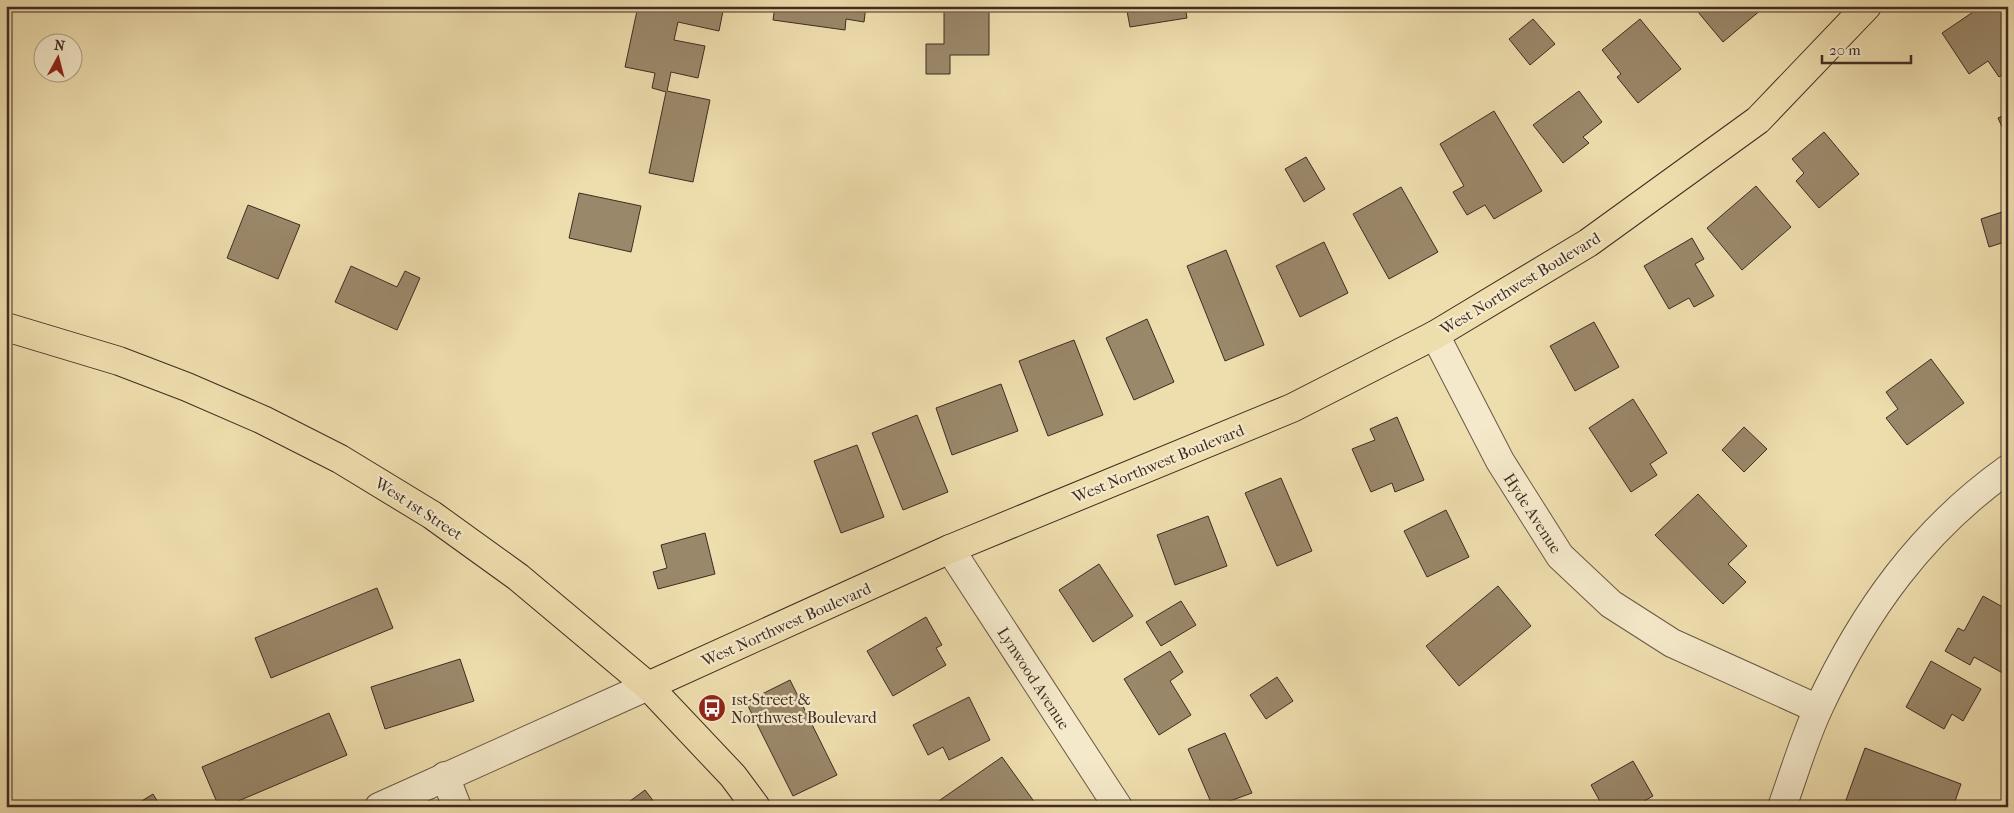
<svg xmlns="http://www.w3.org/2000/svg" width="2014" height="813" font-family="'IM FELL French Canon',serif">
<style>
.building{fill:#9a886a;stroke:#3f2c22}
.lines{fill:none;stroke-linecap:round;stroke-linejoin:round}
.minor-casing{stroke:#6b5845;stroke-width:30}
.major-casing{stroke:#3f2c22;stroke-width:30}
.minor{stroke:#f4e9ca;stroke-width:28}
.major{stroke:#eeddad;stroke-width:28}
.labels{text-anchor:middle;stroke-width:4.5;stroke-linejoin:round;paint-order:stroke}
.street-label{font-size:16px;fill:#3f2c22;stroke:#f4e9ca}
.poi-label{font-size:16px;fill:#3f2c22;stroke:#f4e9ca;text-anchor:start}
</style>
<rect width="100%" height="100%" fill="#eeddad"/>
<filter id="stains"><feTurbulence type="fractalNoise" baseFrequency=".004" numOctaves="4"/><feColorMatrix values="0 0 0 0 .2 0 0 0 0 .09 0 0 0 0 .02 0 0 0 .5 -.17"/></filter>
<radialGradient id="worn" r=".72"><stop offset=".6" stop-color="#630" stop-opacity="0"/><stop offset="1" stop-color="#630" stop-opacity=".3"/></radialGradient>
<g class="building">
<polygon points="638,6 724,6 719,31 678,22 674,40 705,46 698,78 671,72 667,91 710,100 693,182 649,173 666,92 652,88 655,73 625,67"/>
<polygon points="775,6 866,6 864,22 846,19 845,30 773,20"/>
<polygon points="944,6 989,6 989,55 950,55 950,74 926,74 926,44 944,44"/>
<polygon points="1126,6 1185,6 1187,18 1130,27"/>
<polygon points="1693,6 1760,6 1762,9 1723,42"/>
<polygon points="1982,6 2005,6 2008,11 2008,71 1999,77 1988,61 1969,74 1942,33"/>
<polygon points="1533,19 1555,44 1530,65 1509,39"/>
<polygon points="1640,19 1681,69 1638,103 1617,77 1621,74 1602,50"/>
<polygon points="1579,91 1602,122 1583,137 1589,143 1563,163 1533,125"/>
<polygon points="1494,111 1542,191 1494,219 1485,205 1467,215 1453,192 1464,186 1440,144"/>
<polygon points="2008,113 2008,140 1998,118"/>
<polygon points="1824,132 1859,174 1819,208 1796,181 1804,173 1792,159"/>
<polygon points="1306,157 1325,189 1304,202 1285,169"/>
<polygon points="1756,186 1791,227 1742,270 1707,228"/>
<polygon points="1401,187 1438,252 1389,279 1353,214"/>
<polygon points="579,193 641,206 631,252 569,238"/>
<polygon points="248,205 300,225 278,279 227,258"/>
<polygon points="2008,210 2008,241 1989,247 1981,219"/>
<polygon points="1692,238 1704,259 1695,264 1714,296 1694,307 1689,298 1669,309 1644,266"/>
<polygon points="1324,242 1348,293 1300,317 1276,266"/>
<polygon points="1226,250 1264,345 1225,361 1187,266"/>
<polygon points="351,266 397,287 405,271 420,278 397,330 335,302"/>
<polygon points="1147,319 1174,382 1134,400 1106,338"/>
<polygon points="1594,322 1619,367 1575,391 1550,346"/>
<polygon points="1074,340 1103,415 1048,436 1019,361"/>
<polygon points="1931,359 1964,403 1907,445 1886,418 1898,409 1886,392"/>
<polygon points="1001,384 1018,431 952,455 936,408"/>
<polygon points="1633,399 1667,453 1650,464 1657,475 1631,492 1589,428"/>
<polygon points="917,415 948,492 903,510 872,433"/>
<polygon points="1397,417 1424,480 1395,492 1392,483 1371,492 1352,449 1375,440 1370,429"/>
<polygon points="1744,427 1767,449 1744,472 1722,450"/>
<polygon points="857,445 884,517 841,533 814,461"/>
<polygon points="1281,478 1312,551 1277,566 1245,493"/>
<polygon points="1698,494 1747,546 1728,564 1746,582 1723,604 1655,535"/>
<polygon points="1446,510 1469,557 1427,577 1404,531"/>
<polygon points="1208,516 1227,566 1175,585 1157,535"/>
<polygon points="705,533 715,574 658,589 653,572 667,568 661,545"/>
<polygon points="1099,564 1133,616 1093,642 1059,590"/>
<polygon points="1498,586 1531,626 1459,686 1426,646"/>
<polygon points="377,588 393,628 271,678 255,638"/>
<polygon points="1983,596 2008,610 2008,676 1974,657 1970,665 1945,651 1958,628 1964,631"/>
<polygon points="1181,601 1196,625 1161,646 1146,622"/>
<polygon points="926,617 942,645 936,648 946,665 893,696 867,651"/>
<polygon points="1170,651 1183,672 1170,681 1191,715 1159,735 1124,679"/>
<polygon points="460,659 474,701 385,729 371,687"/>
<polygon points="1931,661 1981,689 1963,721 1952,714 1944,729 1906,707"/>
<polygon points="1277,677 1293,701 1266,719 1250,695"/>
<polygon points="790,680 837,775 793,796 746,702"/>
<polygon points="969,697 990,740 949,760 943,747 928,755 913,725"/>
<polygon points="329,713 347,755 224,807 219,807 202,767"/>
<polygon points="1225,733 1252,793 1213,807 1188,749"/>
<polygon points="1865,748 1961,784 1953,807 1864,807 1846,800"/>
<polygon points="1002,757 1038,807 930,807"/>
<polygon points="1633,761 1653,796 1634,807 1603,807 1591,785"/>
<polygon points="645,790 658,807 622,807"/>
<polygon points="153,794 161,807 132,807"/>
</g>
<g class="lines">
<g class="minor-casing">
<g id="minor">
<polyline points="1435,335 1500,461 1560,556 1611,604 1672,643 1818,709"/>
<polyline points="950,549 1118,807"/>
<polyline points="445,776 457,807"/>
<polyline points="379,807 648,686"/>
<path d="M1782,807C1794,774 1804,739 1819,707C1864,611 1921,531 2008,469"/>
</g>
</g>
<g class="major-casing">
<g id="major">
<polyline points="6,327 119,361 187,387 263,420 340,459 432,515 518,577 648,686 733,776 756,807"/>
<polyline points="648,686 950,549 1292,408 1435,335 1588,243 1758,120 1867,6"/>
</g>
</g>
<use href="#minor" class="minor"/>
<use href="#major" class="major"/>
</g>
<defs>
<g id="bus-disc" transform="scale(1.4375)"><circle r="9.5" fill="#8f2418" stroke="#f4e9ca"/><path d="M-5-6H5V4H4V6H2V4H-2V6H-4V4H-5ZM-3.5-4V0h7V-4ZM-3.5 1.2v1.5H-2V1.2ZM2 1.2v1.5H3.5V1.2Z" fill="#fff"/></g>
</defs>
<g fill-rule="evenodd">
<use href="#bus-disc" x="712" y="708"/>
</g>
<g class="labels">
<g class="street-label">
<text transform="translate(1520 283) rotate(-31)" y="6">West Northwest Boulevard</text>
<text transform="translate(1158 463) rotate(-22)" y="6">West Northwest Boulevard</text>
<text transform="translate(419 508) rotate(33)" y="6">West 1st Street</text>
<text transform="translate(1533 513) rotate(57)" y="6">Hyde Avenue</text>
<text transform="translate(786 624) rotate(-24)" y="6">West Northwest Boulevard</text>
<text transform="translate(1034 678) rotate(57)" y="6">Lynwood Avenue</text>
</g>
<g class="poi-label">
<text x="731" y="705">1st Street &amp;<tspan x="731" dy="18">Northwest Boulevard</tspan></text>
</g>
</g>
<rect width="2014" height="813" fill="none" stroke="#eeddad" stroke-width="25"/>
<rect x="8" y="8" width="1999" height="798" fill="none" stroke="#3f2c22" stroke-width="2.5"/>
<rect x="12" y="12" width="1989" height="788" fill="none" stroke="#3f2c22"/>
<g transform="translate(58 58) rotate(7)"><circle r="24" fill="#f4e9ca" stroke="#ac9d87"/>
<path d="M0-4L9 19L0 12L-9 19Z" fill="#8f2418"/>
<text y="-8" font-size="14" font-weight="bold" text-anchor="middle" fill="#3f2c22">N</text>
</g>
<path d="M1822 55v8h89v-8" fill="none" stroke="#3f2c22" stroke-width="2.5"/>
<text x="1829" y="55" font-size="15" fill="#3f2c22" stroke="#f4e9ca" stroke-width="4" paint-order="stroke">20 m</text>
<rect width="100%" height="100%" filter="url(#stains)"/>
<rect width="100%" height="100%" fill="url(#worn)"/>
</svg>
